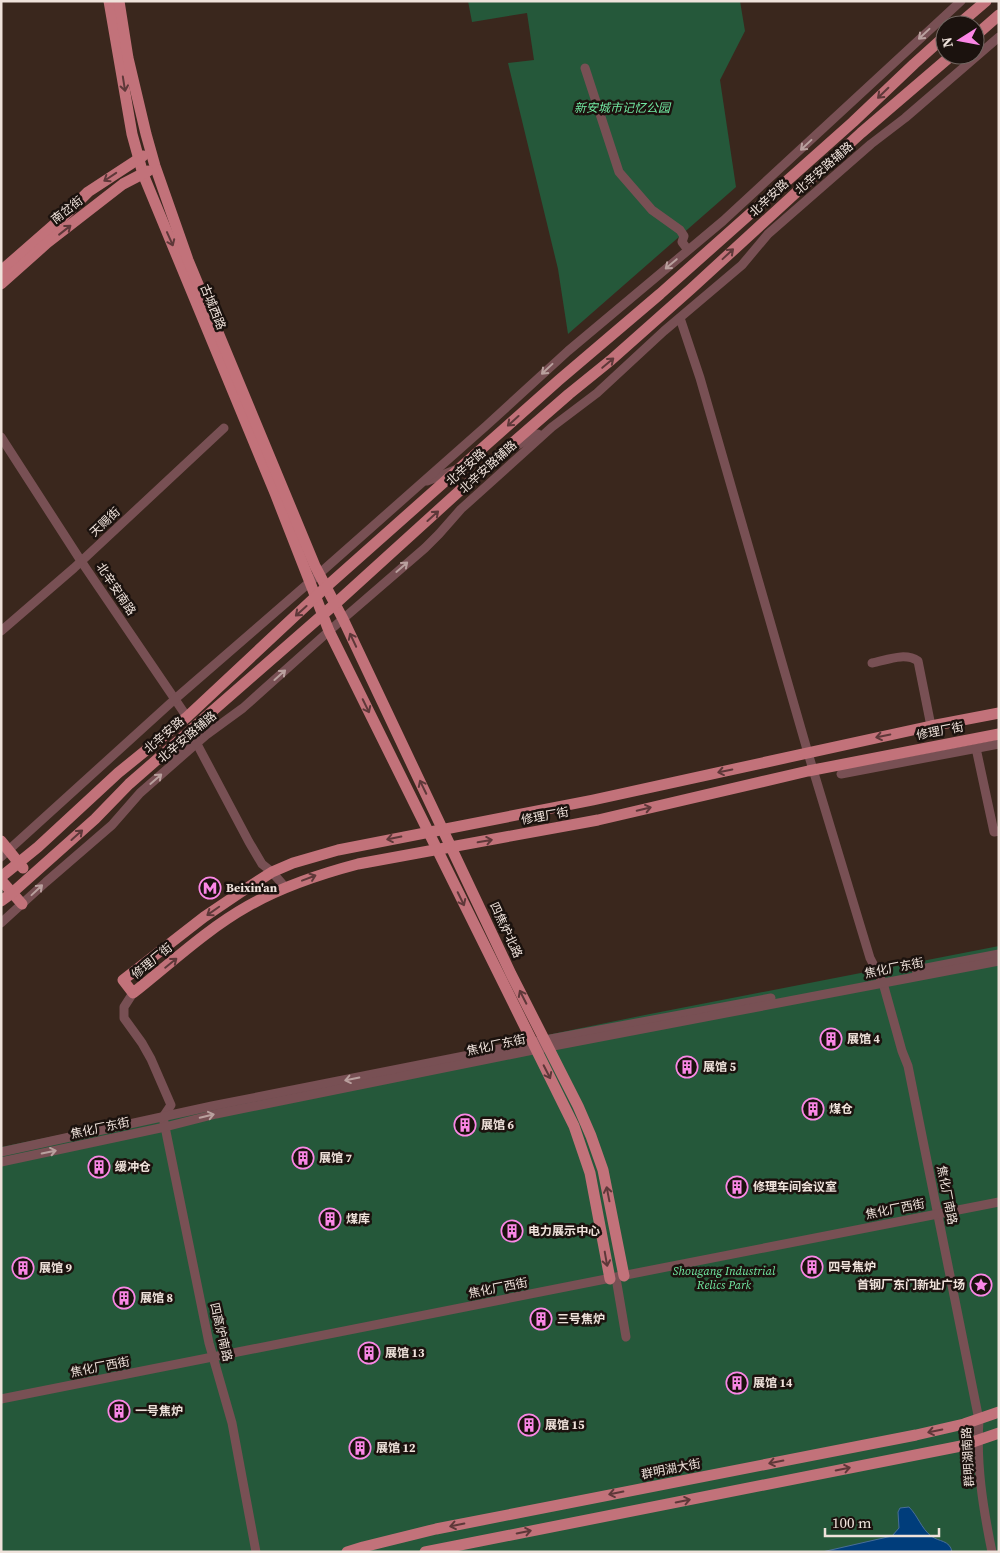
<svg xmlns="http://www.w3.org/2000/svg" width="1000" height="1553" font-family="'Source Serif 4','Noto Sans SC',serif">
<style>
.green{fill:#25583a}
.water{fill:#003d7b;stroke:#486e98}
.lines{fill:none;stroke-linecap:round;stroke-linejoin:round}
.minor{stroke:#785054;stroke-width:9}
.major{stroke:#c2727a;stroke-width:11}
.oneway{stroke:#b9a09e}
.oneway2{stroke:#5e3839}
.labels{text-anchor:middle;stroke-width:5;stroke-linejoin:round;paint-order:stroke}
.park-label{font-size:12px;font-style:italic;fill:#71eaa3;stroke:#1b120e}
.street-label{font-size:12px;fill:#efe2db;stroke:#1b120e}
.poi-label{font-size:12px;font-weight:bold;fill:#efe2db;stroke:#1b120e;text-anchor:start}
</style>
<rect width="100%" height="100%" fill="#3a271d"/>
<g class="green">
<polygon points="468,1 740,1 745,31 720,80 736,187 568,334 558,269 508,63 534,60 527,13 472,22"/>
<polygon points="999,946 999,1552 1,1552 1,1147 645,1015"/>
</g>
<path class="water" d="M909,1507C918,1516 921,1528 931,1536C939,1542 950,1540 952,1552H822L892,1536L899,1528L898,1512L900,1508Z"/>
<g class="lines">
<g class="minor">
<polyline points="585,68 619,172 652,210 680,230 684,236 682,242 688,250"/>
<path d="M680,318L700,378L808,753L870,958L883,983L902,1051L908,1066L979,1420C976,1464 983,1508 992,1552"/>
<polyline points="1,437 81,561 187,717"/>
<polyline points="512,448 538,434"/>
<polyline points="427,481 455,470"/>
<polyline points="1,631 74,568 224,428"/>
<path d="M872,663C887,660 905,652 918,661L931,726"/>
<polyline points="976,748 994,832 999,831"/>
<polyline points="160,760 197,744 249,842 262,864 272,872 285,887"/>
<polyline points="841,774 999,744"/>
<polyline points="1,857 175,699 311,581 486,426 568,351 723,221 961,1"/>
<polyline points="1,923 46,882 112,825 140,793 206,735 243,708 329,631 425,548 439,534 461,509 552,427 597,393 664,331 742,265 768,234 871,144 905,118 999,37"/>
<polyline points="916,970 999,954"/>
<polyline points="133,993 124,1007 124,1018 142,1043 151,1059 171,1105 163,1117 209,1343 232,1423 256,1552"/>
<polyline points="1,1152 212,1106 545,1040 771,998"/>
<polyline points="1,1162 165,1127 216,1114 548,1047 999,961"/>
<polyline points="616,1278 626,1337"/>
<path d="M1,1399C334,1334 666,1266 999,1202"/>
</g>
<g class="major">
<polyline points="109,1 132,134 143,174 275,493 329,631 574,1126 590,1173 610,1279"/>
<polyline points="119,1 128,58 146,134 155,166 188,260 315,566 343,619 511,974 578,1106 591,1136 603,1170 624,1276"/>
<polyline points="958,25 986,1"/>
<polyline points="975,36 999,15"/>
<polyline points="1,271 64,216 88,192 143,156"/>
<polyline points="1,284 47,243 123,184 148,171"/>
<path d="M999,713L931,726L593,800L338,850L293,863L272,872L241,892L204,917L123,980L133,993C171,963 207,929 248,906C283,886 320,874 358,864L598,820L808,771L999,734"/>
<polyline points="1,841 23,868"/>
<polyline points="1,877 38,847 118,773 187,717 326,587 559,380 660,294 853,122 914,64 945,36"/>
<polyline points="1,880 22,904"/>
<polyline points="1,901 12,893 95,819 129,784 335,604 499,455 569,394 611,360 691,289 861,133 952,55"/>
<polyline points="347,1552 363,1547 436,1529 916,1435 964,1424 999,1412"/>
<polyline points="425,1552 961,1446 999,1433"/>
</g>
</g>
<defs><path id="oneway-shaft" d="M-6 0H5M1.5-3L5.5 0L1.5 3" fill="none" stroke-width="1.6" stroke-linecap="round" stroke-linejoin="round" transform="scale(1.25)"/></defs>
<g class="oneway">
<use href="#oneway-shaft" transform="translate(924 34) rotate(137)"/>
<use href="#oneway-shaft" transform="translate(806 145) rotate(137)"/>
<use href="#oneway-shaft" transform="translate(671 264) rotate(140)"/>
<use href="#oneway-shaft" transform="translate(547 369) rotate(137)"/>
<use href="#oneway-shaft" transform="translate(402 567) rotate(-41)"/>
<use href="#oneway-shaft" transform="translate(280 675) rotate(-42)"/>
<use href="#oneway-shaft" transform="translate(156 779) rotate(-41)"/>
<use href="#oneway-shaft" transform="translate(37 890) rotate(-43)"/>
<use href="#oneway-shaft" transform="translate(352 1079) rotate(169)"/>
<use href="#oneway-shaft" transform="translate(207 1116) rotate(-14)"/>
<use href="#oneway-shaft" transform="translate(49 1152) rotate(-12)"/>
</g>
<g class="oneway2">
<use href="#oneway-shaft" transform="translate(124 84) rotate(81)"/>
<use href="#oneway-shaft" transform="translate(883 93) rotate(136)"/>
<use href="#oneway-shaft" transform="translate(110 177) rotate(146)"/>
<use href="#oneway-shaft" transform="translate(65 230) rotate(-38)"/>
<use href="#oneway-shaft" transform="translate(170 239) rotate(66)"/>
<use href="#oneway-shaft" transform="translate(728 254) rotate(-43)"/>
<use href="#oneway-shaft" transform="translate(608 363) rotate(-40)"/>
<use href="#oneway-shaft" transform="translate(513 421) rotate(138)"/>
<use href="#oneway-shaft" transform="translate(433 516) rotate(-42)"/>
<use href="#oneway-shaft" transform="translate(301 611) rotate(138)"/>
<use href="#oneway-shaft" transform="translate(353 640) rotate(-115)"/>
<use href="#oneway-shaft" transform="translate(366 706) rotate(64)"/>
<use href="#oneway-shaft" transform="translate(883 736) rotate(168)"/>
<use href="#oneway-shaft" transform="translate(725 771) rotate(168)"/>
<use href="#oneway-shaft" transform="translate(423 787) rotate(-116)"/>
<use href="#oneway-shaft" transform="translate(644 809) rotate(-13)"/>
<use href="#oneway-shaft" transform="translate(77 835) rotate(-42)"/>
<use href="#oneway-shaft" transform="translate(394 838) rotate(169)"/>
<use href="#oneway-shaft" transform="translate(485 841) rotate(-10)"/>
<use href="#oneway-shaft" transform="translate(309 878) rotate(-21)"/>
<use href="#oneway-shaft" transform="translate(461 899) rotate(64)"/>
<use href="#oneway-shaft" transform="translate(213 911) rotate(145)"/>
<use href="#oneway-shaft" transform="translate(171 963) rotate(-39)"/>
<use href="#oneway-shaft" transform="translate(523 997) rotate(-117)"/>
<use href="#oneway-shaft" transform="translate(547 1072) rotate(63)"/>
<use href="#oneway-shaft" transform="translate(608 1194) rotate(-101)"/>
<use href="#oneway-shaft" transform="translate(606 1259) rotate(80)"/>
<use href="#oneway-shaft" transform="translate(935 1431) rotate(168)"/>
<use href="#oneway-shaft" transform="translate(776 1462) rotate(169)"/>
<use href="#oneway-shaft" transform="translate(843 1469) rotate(-11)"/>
<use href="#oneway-shaft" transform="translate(616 1493) rotate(169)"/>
<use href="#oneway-shaft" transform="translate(683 1501) rotate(-11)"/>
<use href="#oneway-shaft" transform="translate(457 1525) rotate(169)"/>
<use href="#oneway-shaft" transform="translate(524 1532) rotate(-11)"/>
</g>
<defs>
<g id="metro-ring" transform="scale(1.125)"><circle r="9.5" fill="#1b120e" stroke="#fb87e6" stroke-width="1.5"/><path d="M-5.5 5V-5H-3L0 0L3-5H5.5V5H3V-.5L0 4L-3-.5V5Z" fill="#fb87e6"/></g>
<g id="building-ring" transform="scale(1.125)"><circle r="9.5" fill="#1b120e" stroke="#fb87e6" stroke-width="1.5"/><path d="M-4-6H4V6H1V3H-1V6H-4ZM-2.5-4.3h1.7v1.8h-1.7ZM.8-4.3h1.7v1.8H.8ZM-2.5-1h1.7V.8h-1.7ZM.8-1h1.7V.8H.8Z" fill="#fb87e6"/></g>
<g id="sight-ring" transform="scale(1.125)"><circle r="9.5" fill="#1b120e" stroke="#fb87e6" stroke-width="1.5"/><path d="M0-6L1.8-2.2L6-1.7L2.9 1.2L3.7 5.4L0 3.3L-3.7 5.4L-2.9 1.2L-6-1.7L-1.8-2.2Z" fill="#fb87e6"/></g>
</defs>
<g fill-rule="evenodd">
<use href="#metro-ring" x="210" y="888"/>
<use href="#building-ring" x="831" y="1039"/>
<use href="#building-ring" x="687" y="1067"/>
<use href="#building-ring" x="813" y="1109"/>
<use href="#building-ring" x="465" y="1125"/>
<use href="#building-ring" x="303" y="1158"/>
<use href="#building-ring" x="99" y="1167"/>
<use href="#building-ring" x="737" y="1187"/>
<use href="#building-ring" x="330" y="1219"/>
<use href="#building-ring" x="512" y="1231"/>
<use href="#building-ring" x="812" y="1267"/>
<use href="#building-ring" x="23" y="1268"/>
<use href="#sight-ring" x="981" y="1285"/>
<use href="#building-ring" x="124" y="1298"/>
<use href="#building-ring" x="541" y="1319"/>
<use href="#building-ring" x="369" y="1353"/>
<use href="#building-ring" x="737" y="1383"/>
<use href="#building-ring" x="119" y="1411"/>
<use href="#building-ring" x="529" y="1425"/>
<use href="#building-ring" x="360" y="1448"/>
</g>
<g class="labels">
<g class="park-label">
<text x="622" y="112">新安城市记忆公园</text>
<text x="724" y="1275">Shougang Industrial<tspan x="724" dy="14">Relics Park</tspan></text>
</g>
<g class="street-label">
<text transform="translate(824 168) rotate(-41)" y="4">北辛安路辅路</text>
<text transform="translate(769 198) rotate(-43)" y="4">北辛安路</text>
<text transform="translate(67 210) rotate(-38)" y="4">南岔街</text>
<text transform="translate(213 307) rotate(68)" y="4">古城西路</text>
<text transform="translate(466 467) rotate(-42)" y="4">北辛安路</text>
<text transform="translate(488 467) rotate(-42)" y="4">北辛安路辅路</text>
<text transform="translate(105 522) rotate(-43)" y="4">天赐街</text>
<text transform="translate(116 589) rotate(56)" y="4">北辛安南路</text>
<text transform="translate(940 731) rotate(-11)" y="4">修理厂街</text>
<text transform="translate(164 735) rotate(-41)" y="4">北辛安路</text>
<text transform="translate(187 737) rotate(-40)" y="4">北辛安路辅路</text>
<text transform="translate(545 816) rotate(-10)" y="4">修理厂街</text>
<text transform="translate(506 930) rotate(65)" y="4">四焦炉北路</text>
<text transform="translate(152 961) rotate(-39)" y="4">修理厂街</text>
<text transform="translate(894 968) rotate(-11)" y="4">焦化厂东街</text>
<text transform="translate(496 1045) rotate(-12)" y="4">焦化厂东街</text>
<text transform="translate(100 1128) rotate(-12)" y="4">焦化厂东街</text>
<text transform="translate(947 1195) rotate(79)" y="4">焦化厂南路</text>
<text transform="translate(895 1209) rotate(-11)" y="4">焦化厂西街</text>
<text transform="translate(498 1288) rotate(-11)" y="4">焦化厂西街</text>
<text transform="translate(221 1332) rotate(77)" y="4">四高炉南路</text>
<text transform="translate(100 1367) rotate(-11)" y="4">焦化厂西街</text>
<text transform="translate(968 1457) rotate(-93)" y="4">群明湖南路</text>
<text transform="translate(671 1469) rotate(-11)" y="4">群明湖大街</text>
</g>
<g class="poi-label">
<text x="226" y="892">Beixin'an</text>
<text x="847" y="1043">展馆 4</text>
<text x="703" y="1071">展馆 5</text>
<text x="829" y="1113">煤仓</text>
<text x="481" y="1129">展馆 6</text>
<text x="319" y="1162">展馆 7</text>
<text x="115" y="1171">缓冲仓</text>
<text x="753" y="1191">修理车间会议室</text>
<text x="346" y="1223">煤库</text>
<text x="528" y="1235">电力展示中心</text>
<text x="828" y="1271">四号焦炉</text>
<text x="39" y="1272">展馆 9</text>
<text x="965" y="1289" text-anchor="end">首钢厂东门新址广场</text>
<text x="140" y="1302">展馆 8</text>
<text x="557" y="1323">三号焦炉</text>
<text x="385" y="1357">展馆 13</text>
<text x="753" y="1387">展馆 14</text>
<text x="135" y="1415">一号焦炉</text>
<text x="545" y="1429">展馆 15</text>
<text x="376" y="1452">展馆 12</text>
</g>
</g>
<rect width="1000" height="1553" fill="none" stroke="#efe2db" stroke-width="5"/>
<g transform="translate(960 40) rotate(259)"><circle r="24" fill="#1b120e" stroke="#706560"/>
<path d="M0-4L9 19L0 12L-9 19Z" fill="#fb87e6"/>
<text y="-8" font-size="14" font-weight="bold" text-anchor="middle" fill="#efe2db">N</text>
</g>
<path d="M825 1528v8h114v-8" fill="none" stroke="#efe2db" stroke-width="2.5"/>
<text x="832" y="1528" font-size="15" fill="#efe2db" stroke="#1b120e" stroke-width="4" paint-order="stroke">100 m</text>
</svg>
